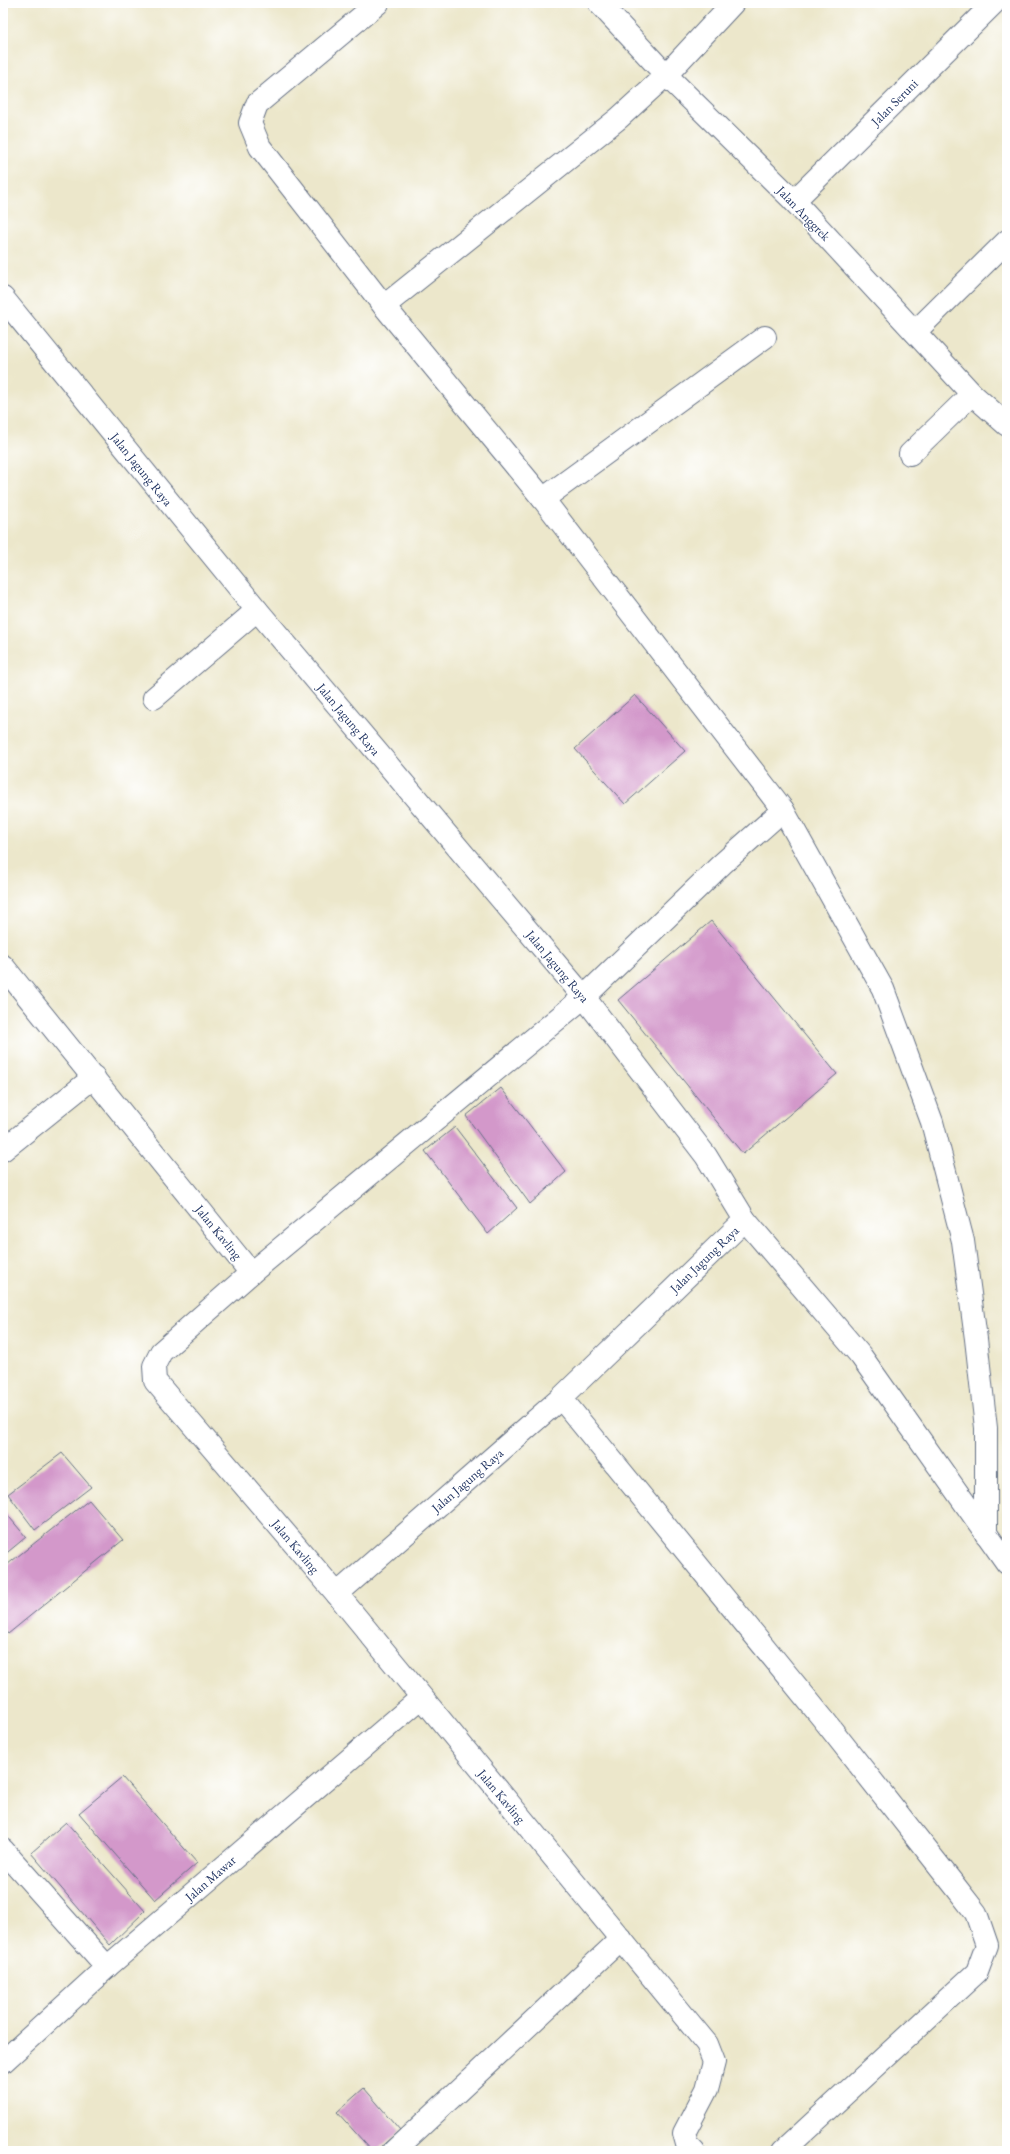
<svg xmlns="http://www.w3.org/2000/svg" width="1010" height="2154" font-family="'EB Garamond',serif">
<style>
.building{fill:#d398ca}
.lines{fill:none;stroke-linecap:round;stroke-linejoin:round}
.minor-casing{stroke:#646f84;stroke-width:24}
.minor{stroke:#fff;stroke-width:22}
.labels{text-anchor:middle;stroke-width:3;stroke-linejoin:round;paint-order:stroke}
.street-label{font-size:13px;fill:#1b2f5e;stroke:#fff}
</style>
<rect width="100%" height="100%" fill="#fff"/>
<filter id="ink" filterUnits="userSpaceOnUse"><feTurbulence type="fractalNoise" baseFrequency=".025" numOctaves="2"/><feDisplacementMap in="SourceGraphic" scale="8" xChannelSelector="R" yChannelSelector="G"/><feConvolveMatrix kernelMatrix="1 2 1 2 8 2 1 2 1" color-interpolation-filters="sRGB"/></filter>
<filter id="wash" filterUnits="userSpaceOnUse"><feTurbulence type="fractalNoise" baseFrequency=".012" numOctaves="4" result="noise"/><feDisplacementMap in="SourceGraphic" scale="16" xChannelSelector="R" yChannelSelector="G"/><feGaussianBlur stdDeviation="0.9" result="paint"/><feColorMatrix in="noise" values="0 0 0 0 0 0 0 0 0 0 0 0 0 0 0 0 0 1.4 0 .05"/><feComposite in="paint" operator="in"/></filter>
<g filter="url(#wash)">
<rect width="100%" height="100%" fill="#ece7cb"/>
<g id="blocks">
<g class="building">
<polygon points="635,695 685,751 625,804 575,749"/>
<polygon points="711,921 837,1074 743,1154 618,1000"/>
<polygon points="501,1088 566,1172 530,1204 466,1116"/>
<polygon points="455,1127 517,1208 488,1234 425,1151"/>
<polygon points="62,1453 91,1487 35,1530 8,1494"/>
<polygon points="89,1500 123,1540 8,1634 3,1628 3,1568"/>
<polygon points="5,1512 26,1537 3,1556 3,1513"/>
<polygon points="122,1777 197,1863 155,1900 79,1813"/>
<polygon points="66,1822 145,1911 110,1945 31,1853"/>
<polygon points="364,2088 400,2130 376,2151 372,2151 337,2112"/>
</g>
</g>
</g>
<g filter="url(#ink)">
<use href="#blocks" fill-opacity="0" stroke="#646f84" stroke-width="1"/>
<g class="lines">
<g class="minor-casing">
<g id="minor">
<polyline points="599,3 666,75 794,201 972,394 1007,425"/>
<polyline points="794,201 994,3"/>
<polyline points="3,298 257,610 584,997 706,1156 745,1220 861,1356 1007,1563"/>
<polyline points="384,306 619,118 666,75 733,3"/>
<polyline points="915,332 1007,241"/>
<polyline points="910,454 972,394"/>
<polyline points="543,499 765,337"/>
<polyline points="154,698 257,610"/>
<polyline points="783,810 883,989 932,1122 963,1241 976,1339 986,1428 986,1534"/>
<polyline points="3,966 251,1273 161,1352 154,1366 155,1381 337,1594 707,2044 714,2062 707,2089 684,2133 687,2144 694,2151"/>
<polyline points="3,1150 94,1077"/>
<polyline points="251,1273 584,997 722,864 783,810 543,499 384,306 260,147 250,123 257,104 378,3"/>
<polyline points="561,1398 824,1720 955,1886 976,1913 987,1945 977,1972 783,2151"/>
<polyline points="337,1594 561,1398 745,1220"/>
<polyline points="3,1850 107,1967"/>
<polyline points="3,2062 107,1967 421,1698"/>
<polyline points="394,2151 621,1939"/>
</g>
</g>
<use href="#minor" class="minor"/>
</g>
</g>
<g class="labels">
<g class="street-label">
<text transform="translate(894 102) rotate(-45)" y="5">Jalan Seruni</text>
<text transform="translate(804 213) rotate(46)" y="5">Jalan Anggrek</text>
<text transform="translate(142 469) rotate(51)" y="5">Jalan Jagung Raya</text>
<text transform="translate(349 719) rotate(50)" y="5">Jalan Jagung Raya</text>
<text transform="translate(558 966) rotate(50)" y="5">Jalan Jagung Raya</text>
<text transform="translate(219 1232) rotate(51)" y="5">Jalan Kavling</text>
<text transform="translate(704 1259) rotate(-44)" y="5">Jalan Jagung Raya</text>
<text transform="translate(467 1480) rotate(-41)" y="5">Jalan Jagung Raya</text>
<text transform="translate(296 1546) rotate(50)" y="5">Jalan Kavling</text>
<text transform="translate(502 1796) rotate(50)" y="5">Jalan Kavling</text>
<text transform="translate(210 1878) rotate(-41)" y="5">Jalan Mawar</text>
</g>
</g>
<rect width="1010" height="2154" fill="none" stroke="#fff" stroke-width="16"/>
</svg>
